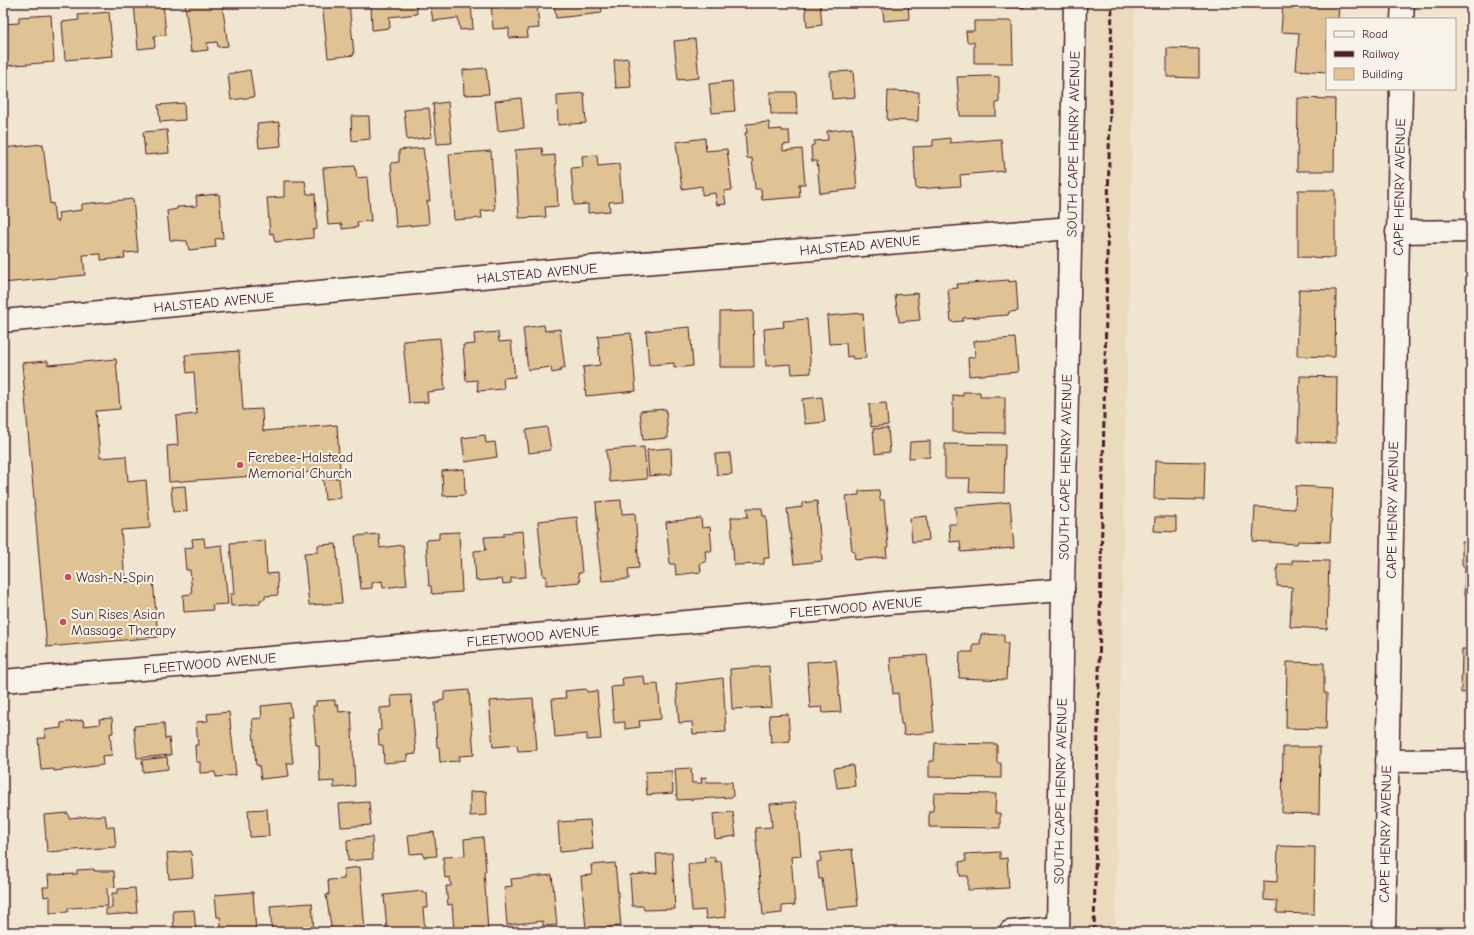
<svg xmlns="http://www.w3.org/2000/svg" width="1474" height="935" font-family="'Comic Neue',sans-serif">
<style>
.built{fill:#ebdbbd}
.building{fill:#dfc394;stroke:#4a1f2b}
.lines{fill:none;stroke-linecap:round;stroke-linejoin:round}
.street-casing{stroke:#4a1f2b;stroke-width:25}
.street{stroke:#f7f3e8;stroke-width:22}
.rail{stroke:#4a1f2b;stroke-width:3;stroke-dasharray:6 3;stroke-linecap:butt}
.poi-dot{fill:#d1495b;stroke:#f7f3e8;stroke-width:1.5}
.labels{text-anchor:middle;stroke-width:4;stroke-linejoin:round;paint-order:stroke}
.street-label{font-size:14px;fill:#4a1f2b;stroke:#f7f3e8}
.poi-label{font-size:14px;fill:#4a1f2b;stroke:#f7f3e8;text-anchor:start}
</style>
<rect width="100%" height="100%" fill="#f0e5cf"/>
<filter id="ink" filterUnits="userSpaceOnUse"><feTurbulence type="fractalNoise" baseFrequency=".025" numOctaves="2"/><feDisplacementMap in="SourceGraphic" scale="8" xChannelSelector="R" yChannelSelector="G"/><feConvolveMatrix kernelMatrix="1 2 1 2 8 2 1 2 1" color-interpolation-filters="sRGB"/></filter>
<g filter="url(#ink)">
<polygon class="built" points="1088,3 1135,3 1115,932 1070,932"/>
<g class="building">
<polygon points="134,3 163,3 166,35 154,36 155,47 138,49"/>
<polygon points="194,3 222,3 228,46 218,47 217,42 207,43 208,50 191,52 185,4"/>
<polygon points="322,3 349,3 354,55 328,58"/>
<polygon points="371,3 416,3 417,14 389,17 390,28 372,30"/>
<polygon points="430,3 471,3 473,29 460,30 458,18 433,21"/>
<polygon points="537,3 539,28 527,29 528,37 509,38 509,28 493,29 491,3"/>
<polygon points="554,3 601,3 602,13 556,18"/>
<polygon points="820,3 822,25 807,27 805,3"/>
<polygon points="882,3 908,3 909,19 884,21"/>
<polygon points="966,3 1024,3 1024,8 966,6"/>
<polygon points="1283,3 1339,4 1338,19 1327,19 1327,72 1296,70 1299,33 1281,32"/>
<polygon points="109,12 113,56 65,60 62,22 79,20 78,15"/>
<polygon points="51,15 54,62 3,66 3,24 19,23 19,17"/>
<polygon points="974,21 1012,21 1013,63 974,63 974,42 967,42 966,31 974,31"/>
<polygon points="695,39 699,78 678,80 674,41"/>
<polygon points="1167,48 1199,49 1199,78 1167,77"/>
<polygon points="628,58 631,87 616,88 614,60"/>
<polygon points="486,68 489,94 464,95 463,70"/>
<polygon points="250,70 254,97 231,100 228,74"/>
<polygon points="853,71 855,97 832,99 830,72"/>
<polygon points="990,76 999,77 999,102 996,103 996,116 960,116 957,77"/>
<polygon points="732,81 735,111 712,113 709,84"/>
<polygon points="888,91 919,92 918,121 887,120"/>
<polygon points="770,92 796,92 797,114 771,114"/>
<polygon points="584,93 586,123 558,125 557,95"/>
<polygon points="521,98 524,128 498,131 495,101"/>
<polygon points="1298,98 1335,99 1334,171 1297,171"/>
<polygon points="448,102 452,143 437,144 433,104"/>
<polygon points="184,103 185,120 160,122 158,105"/>
<polygon points="429,108 432,137 407,140 404,110"/>
<polygon points="351,116 369,116 370,139 352,141"/>
<polygon points="1467,117 1471,117 1471,158 1469,158 1469,142 1466,142"/>
<polygon points="279,122 281,146 259,148 257,124"/>
<polygon points="769,122 770,130 782,129 782,131 789,131 790,144 783,145 783,151 802,149 805,184 799,184 800,197 762,200 761,189 755,189 752,158 747,159 745,133 747,133 746,124"/>
<polygon points="852,128 857,189 820,193 817,161 812,161 811,146 814,145 814,141 828,140 827,131"/>
<polygon points="167,130 169,153 145,155 143,132"/>
<polygon points="705,138 706,151 727,149 732,190 724,191 726,204 717,205 715,193 702,195 702,186 682,189 676,142"/>
<polygon points="950,138 950,143 1001,139 1004,171 960,175 961,186 916,189 913,147 933,146 933,140"/>
<polygon points="43,144 50,204 53,203 55,221 59,221 58,213 82,210 82,204 133,199 138,252 124,253 125,258 101,260 101,254 83,255 85,275 3,283 3,148"/>
<polygon points="423,148 430,201 427,201 429,224 396,227 391,163 399,162 399,150"/>
<polygon points="542,148 543,156 555,155 558,206 545,207 546,217 519,218 515,150"/>
<polygon points="491,151 495,210 481,211 482,218 454,220 449,154"/>
<polygon points="597,155 598,166 619,164 622,201 609,202 610,211 588,213 588,204 574,205 571,168 583,167 582,156"/>
<polygon points="355,166 357,178 367,177 371,221 357,222 358,227 342,229 342,224 328,225 323,168"/>
<polygon points="284,181 305,181 307,194 315,194 317,229 313,230 313,238 275,242 273,233 270,234 267,198 284,197"/>
<polygon points="1298,190 1335,190 1335,258 1298,257"/>
<polygon points="219,194 223,238 215,239 216,247 189,250 187,241 170,240 167,211 177,209 177,207 197,206 196,196"/>
<polygon points="1009,280 1009,282 1016,281 1018,311 1009,312 1008,315 963,318 963,321 951,322 948,289 958,288 957,284"/>
<polygon points="1299,289 1336,290 1335,357 1297,356"/>
<polygon points="917,293 920,320 899,322 895,295"/>
<polygon points="753,311 754,367 720,367 720,312"/>
<polygon points="863,313 866,358 853,359 852,356 847,357 846,343 829,344 827,316"/>
<polygon points="807,319 811,373 792,374 791,364 766,366 764,329 784,327 783,321"/>
<polygon points="544,325 545,331 560,329 565,368 561,368 561,371 552,373 551,367 528,370 523,328"/>
<polygon points="690,327 693,366 674,368 674,363 649,365 646,331"/>
<polygon points="498,332 499,342 511,341 515,377 503,378 504,389 478,391 477,380 466,381 463,345 475,344 474,334"/>
<polygon points="631,333 636,391 586,396 583,367 600,365 598,336"/>
<polygon points="440,338 445,390 427,392 428,402 409,403 403,341"/>
<polygon points="1015,338 1018,372 969,376 968,358 975,357 974,341"/>
<polygon points="239,351 243,410 262,409 263,431 337,425 340,470 169,482 167,446 178,445 176,416 197,414 194,372 187,373 185,355"/>
<polygon points="116,359 120,409 96,411 100,458 126,456 128,482 146,480 150,528 121,530 125,582 153,580 158,637 47,647 22,363 48,361 48,365"/>
<polygon points="1300,376 1337,377 1336,443 1298,442"/>
<polygon points="963,392 980,392 980,397 1005,397 1005,433 953,432 953,395 963,396"/>
<polygon points="822,397 825,422 805,424 802,399"/>
<polygon points="886,403 888,425 871,427 869,404"/>
<polygon points="666,409 668,438 643,440 640,411"/>
<polygon points="547,427 551,450 529,453 526,430"/>
<polygon points="888,428 890,452 875,454 873,429"/>
<polygon points="485,435 486,443 495,442 497,457 465,462 462,438"/>
<polygon points="930,441 930,457 909,458 910,442"/>
<polygon points="945,444 1005,445 1004,493 969,492 970,478 945,478"/>
<polygon points="644,447 647,479 610,482 606,450"/>
<polygon points="671,448 672,474 649,476 647,450"/>
<polygon points="730,453 732,474 717,475 715,454"/>
<polygon points="1155,461 1205,462 1204,500 1154,499"/>
<polygon points="464,469 465,495 443,496 442,471"/>
<polygon points="339,478 341,498 325,500 323,479"/>
<polygon points="185,486 187,511 173,512 171,487"/>
<polygon points="1296,486 1333,488 1330,542 1298,541 1297,544 1253,541 1255,507 1295,509"/>
<polygon points="879,490 880,500 884,500 888,548 886,548 887,557 855,560 854,551 852,551 846,496 859,495 859,491"/>
<polygon points="621,500 622,514 635,513 639,568 628,569 629,579 602,581 596,534 598,533 596,502"/>
<polygon points="817,501 822,561 794,564 787,509 802,507 802,503"/>
<polygon points="1010,502 1014,548 961,552 960,541 950,542 949,524 957,524 955,507"/>
<polygon points="747,508 762,508 763,516 766,516 769,558 764,558 764,564 734,565 731,517 748,517"/>
<polygon points="927,516 929,540 912,542 910,518"/>
<polygon points="577,517 582,573 578,573 580,582 546,585 546,576 543,576 538,521"/>
<polygon points="1155,517 1176,517 1176,532 1154,531"/>
<polygon points="701,518 702,528 710,527 712,551 705,551 706,562 700,563 701,572 676,575 675,564 670,564 666,522"/>
<polygon points="1468,526 1471,526 1471,595 1464,595 1465,569 1462,564 1462,542 1469,543"/>
<polygon points="523,531 526,577 511,578 511,583 503,584 502,579 476,581 474,551 486,550 484,537 504,536 504,533"/>
<polygon points="459,532 462,592 432,594 431,586 429,586 426,540 439,539 439,533"/>
<polygon points="379,534 380,548 403,545 407,585 383,588 382,581 372,583 372,588 361,589 355,536"/>
<polygon points="204,538 205,547 222,545 228,604 212,605 213,610 184,612 183,595 192,594 190,570 186,570 184,548 193,547 192,539"/>
<polygon points="265,540 267,574 277,573 278,595 265,596 265,599 260,600 260,604 231,606 230,594 234,594 230,543"/>
<polygon points="336,544 342,603 309,605 304,553 318,552 318,545"/>
<polygon points="1292,560 1329,561 1327,629 1290,627 1292,587 1277,586 1277,570 1278,564 1292,564"/>
<polygon points="981,634 1004,635 1004,643 1008,643 1006,680 959,678 960,652 973,652 973,644 980,644"/>
<polygon points="1462,649 1471,649 1471,692 1461,693"/>
<polygon points="927,655 934,732 904,735 903,724 901,724 898,693 893,694 890,658"/>
<polygon points="836,660 841,712 823,713 822,707 810,708 807,662"/>
<polygon points="1287,662 1324,663 1324,693 1327,693 1326,729 1286,728"/>
<polygon points="769,666 772,707 732,709 730,669"/>
<polygon points="644,676 645,685 658,684 661,719 639,721 640,727 625,729 625,722 614,723 611,687 623,686 622,678"/>
<polygon points="723,678 726,732 693,734 692,722 679,723 676,684"/>
<polygon points="586,689 587,692 597,691 601,739 587,740 587,734 555,737 552,699 566,698 565,691"/>
<polygon points="469,690 474,755 459,756 459,761 440,762 439,747 437,747 435,703 439,703 439,701 444,700 444,692"/>
<polygon points="411,695 416,754 407,755 407,761 384,763 383,745 379,745 378,730 381,730 380,708 392,707 391,696"/>
<polygon points="533,698 537,750 518,751 517,745 493,747 489,701"/>
<polygon points="335,700 335,705 338,705 339,712 351,711 355,786 334,788 334,781 320,782 319,746 316,746 313,706 316,706 316,701"/>
<polygon points="290,703 292,717 288,717 293,763 287,763 289,776 261,779 259,765 256,765 252,719 262,718 261,706"/>
<polygon points="229,712 236,775 216,777 215,772 200,773 200,762 196,762 195,745 198,745 196,722 208,721 207,714"/>
<polygon points="788,714 790,741 771,743 769,715"/>
<polygon points="112,718 113,733 110,733 112,755 102,756 103,765 54,771 54,769 41,770 38,738 46,738 44,730 61,728 61,723 83,720 84,726 100,724 99,719"/>
<polygon points="164,723 165,739 169,738 171,755 137,758 134,726"/>
<polygon points="935,743 997,744 997,763 1001,763 1001,778 929,777 929,761 934,761"/>
<polygon points="1283,747 1320,747 1319,814 1282,813"/>
<polygon points="167,757 168,769 143,772 142,760"/>
<polygon points="853,765 855,786 837,788 834,768"/>
<polygon points="691,768 692,783 702,783 701,778 706,777 707,782 732,782 733,797 677,800 675,769"/>
<polygon points="672,771 673,793 647,795 645,772"/>
<polygon points="486,791 487,815 470,816 470,792"/>
<polygon points="934,793 996,794 995,813 1000,813 1000,828 929,827 929,811 933,811"/>
<polygon points="369,802 371,825 341,827 339,804"/>
<polygon points="796,802 801,856 791,857 795,905 782,906 782,913 763,915 755,828 772,827 770,804"/>
<polygon points="267,809 269,836 250,837 248,810"/>
<polygon points="733,812 736,836 715,839 713,814"/>
<polygon points="68,813 69,818 105,815 107,827 114,827 116,847 47,852 44,815"/>
<polygon points="590,820 593,849 560,852 558,822"/>
<polygon points="434,832 437,856 424,857 423,853 410,854 408,835"/>
<polygon points="372,837 373,859 348,861 347,840"/>
<polygon points="483,837 486,871 484,871 488,932 454,932 452,904 448,905 446,886 451,886 450,877 445,878 443,857 465,856 464,839"/>
<polygon points="1278,846 1315,847 1314,914 1277,913 1277,901 1264,900 1264,881 1277,882"/>
<polygon points="852,849 858,906 826,909 822,879 819,879 817,862 821,861 820,853"/>
<polygon points="191,851 193,877 169,879 167,853"/>
<polygon points="1000,852 1000,859 1007,858 1009,888 968,890 968,876 960,876 959,862 966,861 965,854"/>
<polygon points="672,853 675,909 644,910 643,906 632,906 630,875 657,873 656,854"/>
<polygon points="715,857 715,862 721,861 726,917 706,919 705,910 692,911 688,864 705,862 704,858"/>
<polygon points="615,863 621,926 586,929 581,876 592,875 591,865"/>
<polygon points="360,867 365,932 332,932 326,895 329,895 328,880 344,879 344,869"/>
<polygon points="94,869 94,871 114,871 115,887 107,888 108,906 68,908 68,912 50,913 50,896 44,897 43,887 49,887 48,875 77,874 77,870"/>
<polygon points="552,875 557,925 543,926 543,921 507,925 504,887 512,886 511,879"/>
<polygon points="135,888 137,913 106,915 106,908 112,908 112,893 118,893 118,889"/>
<polygon points="423,891 423,893 427,893 428,908 423,908 425,931 407,932 406,930 387,931 384,895"/>
<polygon points="253,892 256,932 222,932 220,917 217,917 215,895"/>
<polygon points="312,903 314,932 272,932 270,906"/>
<polygon points="194,910 196,932 174,932 173,911"/>
</g>
<g class="lines">
<g class="street-casing">
<g id="street">
<polyline points="1402,19 1403,3"/>
<polyline points="1397,232 1471,231"/>
<polyline points="3,321 569,269 1071,228"/>
<polyline points="3,681 825,610 887,603 1063,590"/>
<polyline points="1387,761 1471,760"/>
<polyline points="1010,932 1058,928"/>
<polyline points="1058,932 1063,590 1075,3"/>
<polyline points="1384,932 1401,89"/>
</g>
</g>
<use href="#street" class="street"/>
<polyline class="rail" points="1094,932 1112,3"/>
</g>
</g>
<g class="poi-dot">
<circle cx="240" cy="465" r="4"/>
<circle cx="68" cy="577" r="4"/>
<circle cx="63" cy="622" r="4"/>
</g>
<g class="labels">
<g class="street-label">
<text transform="translate(1073 144) rotate(-89)" y="5">SOUTH CAPE HENRY AVENUE</text>
<text transform="translate(1399 187) rotate(-89)" y="5">CAPE HENRY AVENUE</text>
<text transform="translate(860 245) rotate(-5)" y="5">HALSTEAD AVENUE</text>
<text transform="translate(537 273) rotate(-5)" y="5">HALSTEAD AVENUE</text>
<text transform="translate(214 302) rotate(-5)" y="5">HALSTEAD AVENUE</text>
<text transform="translate(1065 467) rotate(-89)" y="5">SOUTH CAPE HENRY AVENUE</text>
<text transform="translate(1392 510) rotate(-89)" y="5">CAPE HENRY AVENUE</text>
<text transform="translate(856 607) rotate(-5)" y="5">FLEETWOOD AVENUE</text>
<text transform="translate(533 636) rotate(-5)" y="5">FLEETWOOD AVENUE</text>
<text transform="translate(210 663) rotate(-5)" y="5">FLEETWOOD AVENUE</text>
<text transform="translate(1060 791) rotate(-89)" y="5">SOUTH CAPE HENRY AVENUE</text>
<text transform="translate(1385 834) rotate(-89)" y="5">CAPE HENRY AVENUE</text>
</g>
<g class="poi-label">
<text x="248" y="462">Ferebee-Halstead<tspan x="248" dy="16">Memorial Church</tspan></text>
<text x="76" y="582">Wash-N-Spin</text>
<text x="71" y="619">Sun Rises Asian<tspan x="71" dy="16">Massage Therapy</tspan></text>
</g>
</g>
<rect width="1474" height="935" fill="none" stroke="#f7f3e8" stroke-width="16"/>
<rect x="8" y="8" width="1458" height="919" fill="none" stroke="#4a1f2b" stroke-width="1.5" filter="url(#ink)"/>
<rect x="1326" y="18" width="130" height="72" fill="#f7f3e8" stroke="#b29e9c"/>
<rect x="1334" y="31" width="20" height="6" fill="#f7f3e8" stroke="#b29e9c"/>
<text x="1362" y="38" font-size="12" fill="#4a1f2b">Road</text>
<rect x="1334" y="51" width="20" height="6" fill="#4a1f2b" stroke="#b29e9c"/>
<text x="1362" y="58" font-size="12" fill="#4a1f2b">Railway</text>
<rect x="1334" y="68" width="20" height="12" fill="#dfc394" stroke="#b29e9c"/>
<text x="1362" y="78" font-size="12" fill="#4a1f2b">Building</text>
</svg>
